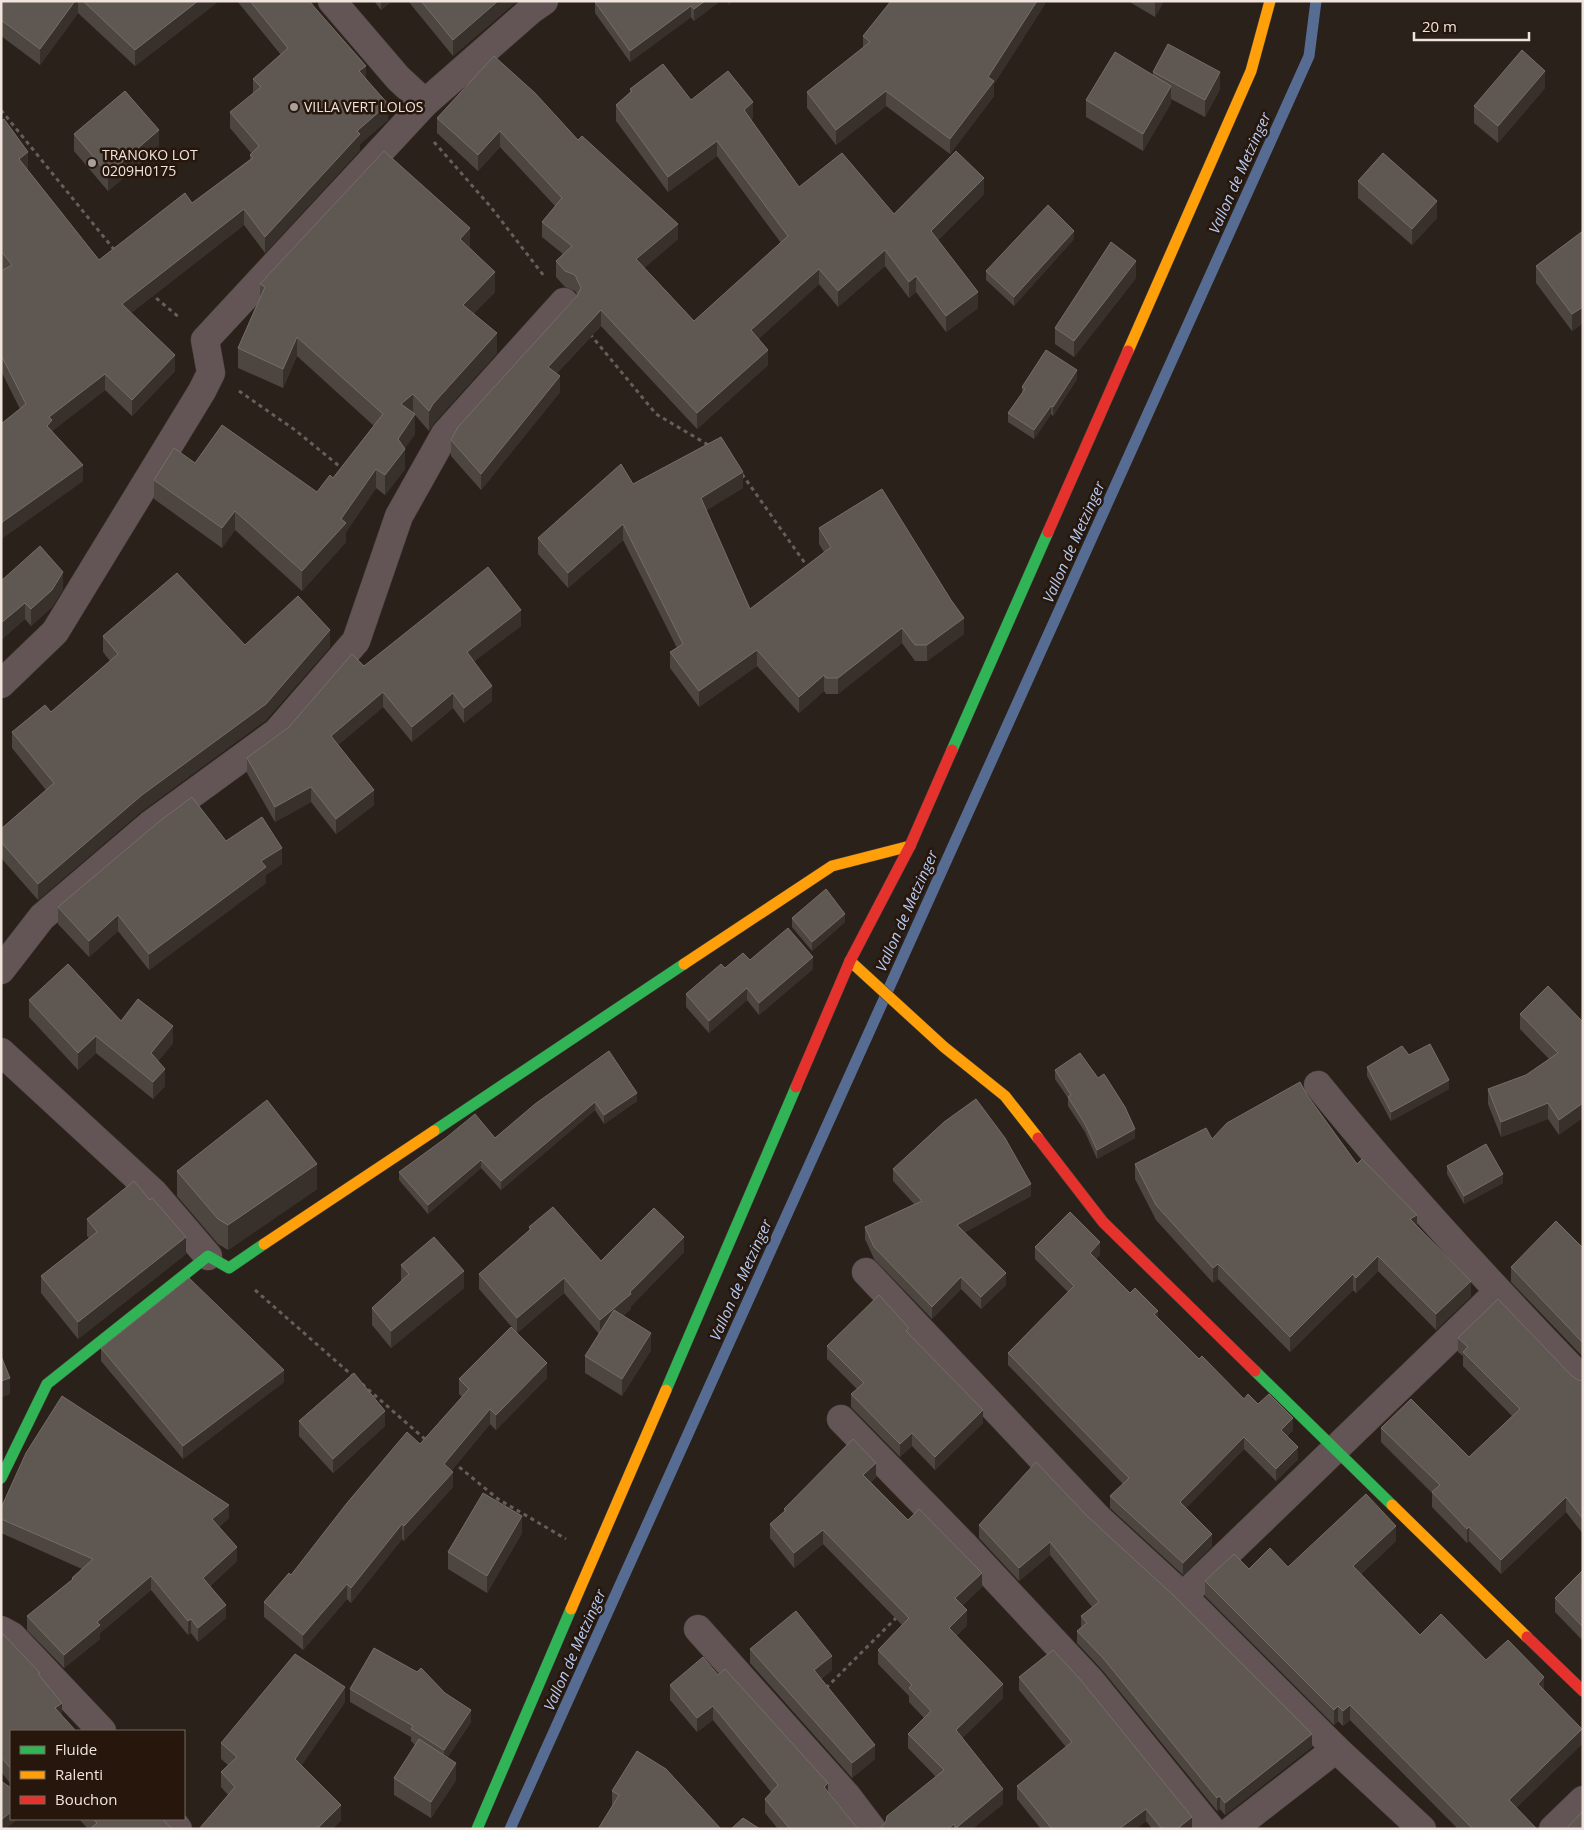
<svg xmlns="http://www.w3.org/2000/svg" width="1584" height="1830" font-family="'Open Sans',sans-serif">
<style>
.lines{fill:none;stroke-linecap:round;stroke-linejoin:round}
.stream{stroke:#566c93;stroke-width:11}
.street-casing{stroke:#443c37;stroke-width:29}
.fast-casing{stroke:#443c37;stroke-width:12}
.slow-casing{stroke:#443c37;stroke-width:12}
.jam-casing{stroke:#443c37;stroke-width:12}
.path{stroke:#695d5c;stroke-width:3;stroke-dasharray:4 4;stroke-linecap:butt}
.street{stroke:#635456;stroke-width:28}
.fast{stroke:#30b455;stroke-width:11}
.slow{stroke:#ff9f0a;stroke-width:11}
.jam{stroke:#e5322d;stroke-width:11}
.wall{fill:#4d4640}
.shaded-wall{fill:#38302a}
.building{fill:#5f5751;stroke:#766d67}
.poi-dot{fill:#aba099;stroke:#26160b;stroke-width:2}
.labels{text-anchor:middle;stroke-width:5;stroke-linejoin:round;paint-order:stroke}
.poi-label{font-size:14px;fill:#f0e4dd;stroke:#26160b;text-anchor:start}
.water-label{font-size:15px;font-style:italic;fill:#b5ccf5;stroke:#26160b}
</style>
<rect width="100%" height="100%" fill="#2a211a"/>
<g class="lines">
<polyline class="stream" points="510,1829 1309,56 1316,1"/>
<g class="street-casing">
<g id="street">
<polyline points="332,1 398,78 425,103"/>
<polyline points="1,684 55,632 202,391 211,373 205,340 425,103 531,10 544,1"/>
<polyline points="1,970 42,917 151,824 277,732 356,641 399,516 445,434 564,302"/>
<polyline points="1,1052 154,1193 208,1256"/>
<path d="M1318,1085C1401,1188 1491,1285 1583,1380"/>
<polyline points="866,1272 1098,1518 1183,1596 1336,1749 1422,1829"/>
<polyline points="841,1419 964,1545 1091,1681 1211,1829"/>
<polyline points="1183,1596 1498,1292"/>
<polyline points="698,1629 847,1796 872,1829"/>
<polyline points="1,1630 12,1636 102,1731"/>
<polyline points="170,1819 178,1829"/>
<polyline points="1233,1829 1336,1749"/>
<polyline points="1553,1829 1583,1800"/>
</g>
</g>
<g class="fast-casing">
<g id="fast">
<polyline points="952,750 1048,532"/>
<polyline points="434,1131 684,964"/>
<polyline points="1255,1371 1392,1505"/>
<polyline points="666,1390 796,1087"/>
<polyline points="1,1478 47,1384 208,1256 229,1268 264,1244"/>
<polyline points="477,1829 571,1609"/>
</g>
</g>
<g class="slow-casing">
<g id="slow">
<polyline points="1128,351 1251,71 1270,1"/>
<polyline points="850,961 944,1047 1005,1096 1038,1138"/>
<polyline points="684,964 832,866 910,846"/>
<polyline points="264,1244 434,1131"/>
<polyline points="1392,1505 1527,1637"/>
<polyline points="571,1609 666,1390"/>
</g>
</g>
<g class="jam-casing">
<g id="jam">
<polyline points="1048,532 1128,351"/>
<polyline points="796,1087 850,961 910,846 952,750"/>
<polyline points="1038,1138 1103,1222 1255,1371"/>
<polyline points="1527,1637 1583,1691"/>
</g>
</g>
<g class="path">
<polyline points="1,110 116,252"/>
<polyline points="434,142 490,206 544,276"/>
<polyline points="150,293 180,318"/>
<polyline points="590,334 656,414 710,446"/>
<polyline points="239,391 295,430 344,470"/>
<polyline points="742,474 809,569"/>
<polyline points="255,1290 354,1377"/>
<polyline points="362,1384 427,1441"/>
<polyline points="453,1462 498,1499 566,1539"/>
<polyline points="826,1688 898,1616"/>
</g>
<use href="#street" class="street"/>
<use href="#fast" class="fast"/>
<use href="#slow" class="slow"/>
<use href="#jam" class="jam"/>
</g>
<g class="wall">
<polygon points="1,1 219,1 135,66 78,13 40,65 1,36"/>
<polygon points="237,1 317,1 312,5 366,78 388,120 360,144 360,150 265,253 244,225 131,313 175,371 132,416 105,390 52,431 83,481 1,539 1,424 20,409 1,371 1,271 3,270 1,267 1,121 28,168 27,169 99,260 192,203 250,159 250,155 251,153 230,128 230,112 253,93 253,79 281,55"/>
<polygon points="374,1 392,1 381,10"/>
<polygon points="408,1 517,1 453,56"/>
<polygon points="596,1 720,1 694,21 691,17 630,62 595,13 595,2"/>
<polygon points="1045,1 1045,4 994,84 994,96 950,154 886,106 836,145 807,108 807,92 863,48 863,36"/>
<polygon points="1128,1 1164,1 1155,17"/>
<polygon points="1153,72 1220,89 1205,117 1171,99 1171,103 1143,151 1086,117 1086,100 1153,75"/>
<polygon points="1545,88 1498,143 1474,123 1474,106"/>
<polygon points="630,89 691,100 753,118 751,120 799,187 894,214 984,194 938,240 978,308 946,332 916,292 909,298 885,266 838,307 819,284 758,339 768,365 697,429 601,326 556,374 560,392 481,490 451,456 451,440 577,295 575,291 565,287 556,277 556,261 563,254 542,237 542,222 555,206 500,147 478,171 437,133 437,118 578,140 678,239 644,268 694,321 781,243 717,156 668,192 616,121 616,105 630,92"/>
<polygon points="74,134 159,147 108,191 74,151"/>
<polygon points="1358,181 1437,218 1412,245 1358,198"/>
<polygon points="1583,231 1583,323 1572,331 1536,283 1536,266"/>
<polygon points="1074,239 1014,306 986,280 986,271"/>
<polygon points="470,248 495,292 474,313 497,353 433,424 429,431 415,415 415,434 405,448 405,469 385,495 376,488 346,532 346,542 302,591 235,530 222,548 154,499 154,480 195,463 317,492 333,478 374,426 297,356 283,388 238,368 238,348 260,297 260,284"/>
<polygon points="1136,278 1074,357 1055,344 1055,328"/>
<polygon points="1077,379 1053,416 1051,414 1034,439 1008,422 1008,413 1022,393 1022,387"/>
<polygon points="633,484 743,488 706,510 750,609 824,552 819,544 819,528 964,634 927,661 915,661 902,643 838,694 826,694 824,691 799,713 757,666 699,707 670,668 670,652 677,648 623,540 568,588 538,554 538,538"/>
<polygon points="1,581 63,589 52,607 31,626 25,619 1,640"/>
<polygon points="521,626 474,661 492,701 464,723 453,708 412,742 383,707 338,745 374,805 336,834 311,802 275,822 247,773 247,758 289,727 364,666"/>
<polygon points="103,636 245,645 330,647 266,720 142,811 38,900 1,858 1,829 46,790 12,748 12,732 51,712 110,661 103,652"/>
<polygon points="226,841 282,864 266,875 266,883 149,970 118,931 89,957 58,924 58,907"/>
<polygon points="792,918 845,922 812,951 792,927"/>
<polygon points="750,960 813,969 759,1015 747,1000 709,1033 686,1007 686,994 725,968"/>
<polygon points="29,1000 121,1021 173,1043 158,1061 165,1086 153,1099 96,1053 78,1070 29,1017"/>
<polygon points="1520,1014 1583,1022 1559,1135 1548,1119 1501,1137 1488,1104 1488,1089 1526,1075 1549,1059 1520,1029"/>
<polygon points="609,1051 637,1101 604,1124 595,1110 501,1190 481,1168 428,1214 399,1180 399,1172 495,1138"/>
<polygon points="1409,1055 1449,1089 1391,1121 1367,1076 1367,1067"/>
<polygon points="1055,1070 1098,1078 1135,1138 1097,1159 1085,1132 1068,1106 1068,1098 1055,1079"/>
<polygon points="1307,1095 1357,1164 1417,1226 1471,1296 1436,1330 1378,1271 1356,1293 1353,1290 1290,1352 1218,1279 1213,1283 1156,1220 1135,1179 1135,1164 1212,1139"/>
<polygon points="1447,1166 1503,1183 1464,1204 1447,1174"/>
<polygon points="893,1169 1031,1196 965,1232 1006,1285 981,1309 961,1289 932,1319 874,1259 865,1239 865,1227 914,1204 893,1181"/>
<polygon points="177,1171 317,1189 228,1250 218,1244 177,1196"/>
<polygon points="87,1219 186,1254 78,1339 41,1293 41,1276 89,1238 87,1236"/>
<polygon points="529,1227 601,1261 684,1252 631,1306 631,1309 623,1316 651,1350 622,1396 585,1373 585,1356 599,1334 564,1293 517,1333 479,1289 479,1274 529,1230"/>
<polygon points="1035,1247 1100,1254 1096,1259 1130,1293 1158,1318 1199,1359 1244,1399 1258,1404 1293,1430 1287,1436 1298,1459 1276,1481 1244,1449 1186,1508 1212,1546 1183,1575 1110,1508 1110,1496 1123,1484 1008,1365 1008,1353 1068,1292 1035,1259"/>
<polygon points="1583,1248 1583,1357 1511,1282 1511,1267"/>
<polygon points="401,1265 464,1288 391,1348 372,1325 372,1308 401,1281"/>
<polygon points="909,1334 983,1423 935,1470 912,1446 900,1457 851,1407 851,1394 857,1389 827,1359 827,1346"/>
<polygon points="1458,1338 1572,1376 1578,1380 1583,1381 1583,1534 1566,1512 1501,1574 1469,1541 1467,1543 1432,1507 1432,1493 1381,1442 1381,1428 1469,1457 1512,1416 1463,1366 1463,1356 1458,1352"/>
<polygon points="101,1348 284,1382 183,1459 101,1361"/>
<polygon points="547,1378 496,1430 490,1424 451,1471 453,1487 404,1541 402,1539 351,1603 347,1599 303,1650 264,1617 264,1602 420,1444 462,1397 459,1394 459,1379"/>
<polygon points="299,1421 385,1426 333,1473 299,1436"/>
<polygon points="876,1477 871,1482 908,1520 982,1587 962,1606 967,1625 956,1636 1003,1698 962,1738 1003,1804 972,1829 875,1829 882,1827 936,1777 908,1748 908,1734 924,1718 909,1702 909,1696 878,1664 878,1650 902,1625 823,1544 794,1568 770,1538 770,1524 784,1512 784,1509"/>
<polygon points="1,1508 229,1518 219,1527 237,1561 210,1586 226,1618 198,1642 191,1633 188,1635 151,1590 100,1633 100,1639 64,1668 27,1630 27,1616 72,1580 72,1578 82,1569 1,1533"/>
<polygon points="1087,1516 1312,1747 1225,1815 1220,1809 1217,1811 1103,1671 1077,1643 1077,1631 1081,1627 1081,1616 1092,1607 1050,1555 1019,1581 979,1538 979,1525"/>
<polygon points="522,1533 487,1593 448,1569 448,1552"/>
<polygon points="1396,1541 1361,1574 1420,1635 1486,1660 1544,1690 1582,1744 1516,1808 1537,1829 1458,1829 1350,1720 1343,1726 1338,1721 1334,1725 1205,1596 1205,1581 1288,1567"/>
<polygon points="1583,1570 1583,1641 1555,1612 1555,1598"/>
<polygon points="1,1635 40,1677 62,1716 11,1731 11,1784 1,1772"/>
<polygon points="750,1649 832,1670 821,1679 875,1759 852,1778 750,1663"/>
<polygon points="718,1675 828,1791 858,1829 778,1829 765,1813 765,1799 771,1792 713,1720 697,1732 670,1700 670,1685"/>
<polygon points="1019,1677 1192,1829 1152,1829 1146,1821 1136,1829 1041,1829 1017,1799 1017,1786 1066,1747 1019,1690"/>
<polygon points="350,1689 471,1722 447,1758 456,1780 431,1818 394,1795 394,1778 415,1745 411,1741 411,1737 350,1702"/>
<polygon points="345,1702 301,1766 341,1820 332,1829 199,1829 228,1795 221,1787 221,1772 228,1765 221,1759 221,1743"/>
<polygon points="612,1791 721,1829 612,1805"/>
<polygon points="79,1819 162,1819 166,1823 172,1828 177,1829 88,1829"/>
</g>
<g class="shaded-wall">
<polygon points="75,1 78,1 78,13 40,65 40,49"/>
<polygon points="198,1 219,1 135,66 135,50"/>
<polygon points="304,1 317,1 304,12"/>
<polygon points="381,1 392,1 381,10"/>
<polygon points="498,1 517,1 453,56 453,40"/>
<polygon points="705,1 720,1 694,21 694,9"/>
<polygon points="728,1 733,1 728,5"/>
<polygon points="1037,1 1045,1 1045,4 994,84 994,96 950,154 950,139 988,77"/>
<polygon points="1155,1 1164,1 1155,17"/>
<polygon points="691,6 691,17 630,62 630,51"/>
<polygon points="366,66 366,82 359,71"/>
<polygon points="1545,71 1545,88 1498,143 1498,126"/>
<polygon points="1220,72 1220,89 1205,117 1205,100"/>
<polygon points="1171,86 1171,103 1143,151 1143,134"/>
<polygon points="886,91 886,106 836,145 836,130"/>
<polygon points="753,102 753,118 744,126 744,110"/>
<polygon points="388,104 388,120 360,144 360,150 265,253 265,237 357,131"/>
<polygon points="159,130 159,147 108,191 108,174"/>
<polygon points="500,131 500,147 478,171 478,155"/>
<polygon points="717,141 717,156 668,192 668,177"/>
<polygon points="28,152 28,168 19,175 19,159"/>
<polygon points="984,178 984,194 931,247 931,231"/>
<polygon points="1437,201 1437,218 1412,245 1412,229"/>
<polygon points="244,209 244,225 122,320 122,304"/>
<polygon points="678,224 678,239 636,275 636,259"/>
<polygon points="470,228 470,248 460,239"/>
<polygon points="1074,231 1074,239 1014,306 1014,297"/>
<polygon points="885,250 885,266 838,307 838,291"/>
<polygon points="1136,261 1136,278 1074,357 1074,341"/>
<polygon points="819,269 819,284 751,346 751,330"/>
<polygon points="495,272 495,292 463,324 463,305"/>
<polygon points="916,276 916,292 909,298 909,282"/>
<polygon points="978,292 978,308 946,332 946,316"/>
<polygon points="1583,307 1583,323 1572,331 1572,314"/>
<polygon points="601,310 601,326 548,382 548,367"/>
<polygon points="497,333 497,353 433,424 429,431 429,411 433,404"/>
<polygon points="297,337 297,356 283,388 283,369"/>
<polygon points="768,350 768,365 697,429 697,413"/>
<polygon points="175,355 175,371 132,416 132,400"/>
<polygon points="1077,370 1077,379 1053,416 1053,407"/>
<polygon points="105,374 105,390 52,431 52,436 47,426 49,417"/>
<polygon points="560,376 560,392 481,490 481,474"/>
<polygon points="413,394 413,413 401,404"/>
<polygon points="1051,406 1051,414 1034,439 1034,430"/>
<polygon points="415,414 415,434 398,458 398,439"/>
<polygon points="405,449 405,469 385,495 385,475"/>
<polygon points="83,465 83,481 1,539 1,523"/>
<polygon points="376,469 376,488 346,532 346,542 302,591 302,571 341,519"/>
<polygon points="743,472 743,488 701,514 701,498"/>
<polygon points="235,511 235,530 222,548 222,528"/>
<polygon points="623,524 623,540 568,588 568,573"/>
<polygon points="63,572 63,589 52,607 31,626 31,609"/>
<polygon points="25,603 25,619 1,640 1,623"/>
<polygon points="521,610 521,626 467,667 467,652"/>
<polygon points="964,618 964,634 927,661 927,645"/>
<polygon points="902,628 902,643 838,694 838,678"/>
<polygon points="330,630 330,647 266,720 142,811 38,900 38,884"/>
<polygon points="757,650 757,666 699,707 699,691"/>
<polygon points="824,675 824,691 799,713 799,697"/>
<polygon points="492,686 492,701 464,723 464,708"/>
<polygon points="383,692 383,707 331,751 331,736"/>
<polygon points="453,693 453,708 412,742 412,727"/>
<polygon points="311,787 311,802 275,822 275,807"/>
<polygon points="374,790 374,805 336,834 336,819"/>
<polygon points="282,848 282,864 266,875 266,883 149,970 149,954 261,861"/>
<polygon points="845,914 845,922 812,951 812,942"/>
<polygon points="118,915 118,931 89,957 89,941"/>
<polygon points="813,957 813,969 759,1015 759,1003"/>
<polygon points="747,988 747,1000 709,1033 709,1021"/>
<polygon points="173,1026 173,1043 151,1070 151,1053"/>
<polygon points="96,1036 96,1053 78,1070 78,1053"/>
<polygon points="165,1069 165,1086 153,1099 153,1082"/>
<polygon points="1449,1080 1449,1089 1391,1121 1391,1112"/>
<polygon points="637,1093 637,1101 604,1124 604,1115"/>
<polygon points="595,1102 595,1110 501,1190 501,1181"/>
<polygon points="1548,1103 1548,1119 1501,1137 1501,1122"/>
<polygon points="1583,1103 1583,1118 1559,1135 1559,1120"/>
<polygon points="1135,1129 1135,1138 1097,1159 1097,1150"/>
<polygon points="481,1160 481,1168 428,1214 428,1205"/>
<polygon points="317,1164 317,1189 228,1250 228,1225"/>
<polygon points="1503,1174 1503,1183 1464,1204 1464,1196"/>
<polygon points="1031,1184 1031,1196 957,1237 957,1225"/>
<polygon points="1417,1215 1417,1230 1410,1219"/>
<polygon points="186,1237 186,1254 78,1339 78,1322"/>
<polygon points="684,1237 684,1252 631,1306 631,1309 600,1335 600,1320 630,1292"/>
<polygon points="1100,1242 1100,1254 1090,1265 1090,1253"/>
<polygon points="1378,1256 1378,1271 1356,1293 1356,1278"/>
<polygon points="1218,1264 1218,1279 1213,1283 1213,1268"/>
<polygon points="464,1271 464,1288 391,1348 391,1331"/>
<polygon points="1006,1273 1006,1285 981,1309 981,1297"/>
<polygon points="1353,1274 1353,1290 1290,1352 1290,1337"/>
<polygon points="961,1277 961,1289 932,1319 932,1307"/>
<polygon points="564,1278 564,1293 517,1333 517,1318"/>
<polygon points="1471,1281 1471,1296 1436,1330 1436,1314"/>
<polygon points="1158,1311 1158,1323 1154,1314"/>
<polygon points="651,1333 651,1350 622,1396 622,1379"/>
<polygon points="547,1363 547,1378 496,1430 496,1415"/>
<polygon points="284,1370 284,1382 183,1459 183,1446"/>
<polygon points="10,1378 10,1394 1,1398 1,1381"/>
<polygon points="490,1409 490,1424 444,1480 444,1464"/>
<polygon points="983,1410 983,1423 935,1470 935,1457"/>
<polygon points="385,1411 385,1426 333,1473 333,1459"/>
<polygon points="1293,1418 1293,1430 1281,1442 1281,1430"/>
<polygon points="912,1433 912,1446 900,1457 900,1444"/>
<polygon points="1244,1437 1244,1449 1180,1514 1180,1502"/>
<polygon points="1298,1447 1298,1459 1276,1481 1276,1469"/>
<polygon points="876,1463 876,1477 863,1489 863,1475"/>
<polygon points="453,1472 453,1487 404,1541 404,1526"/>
<polygon points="1566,1497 1566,1512 1501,1574 1501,1560"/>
<polygon points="229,1505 229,1518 212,1533 212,1519"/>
<polygon points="522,1516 522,1533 487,1593 487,1576"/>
<polygon points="402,1524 402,1539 351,1603 351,1588"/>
<polygon points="1396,1526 1396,1541 1353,1581 1353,1566"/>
<polygon points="1469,1527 1469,1541 1467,1543 1467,1529"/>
<polygon points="823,1530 823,1544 794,1568 794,1553"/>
<polygon points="1212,1534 1212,1546 1183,1575 1183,1563"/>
<polygon points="1050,1542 1050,1555 1019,1581 1019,1568"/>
<polygon points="237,1547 237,1561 203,1592 203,1578"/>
<polygon points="982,1573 982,1587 955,1613 955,1598"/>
<polygon points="151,1576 151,1590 100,1633 100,1639 64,1668 64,1655 97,1622"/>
<polygon points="347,1584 347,1599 303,1650 303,1635"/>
<polygon points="226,1605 226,1618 198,1642 198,1628"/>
<polygon points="967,1610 967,1625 949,1642 949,1628"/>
<polygon points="191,1619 191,1633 188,1635 188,1621"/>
<polygon points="832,1656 832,1670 814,1684 814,1670"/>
<polygon points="1544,1677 1544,1692 1538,1684"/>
<polygon points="1003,1684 1003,1698 956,1745 956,1730"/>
<polygon points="345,1687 345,1702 295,1775 295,1759"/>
<polygon points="62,1703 62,1718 55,1708"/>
<polygon points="1350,1705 1350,1720 1343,1726 1343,1711"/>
<polygon points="713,1706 713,1720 697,1732 697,1718"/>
<polygon points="1338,1706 1338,1721 1334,1725 1334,1710"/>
<polygon points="471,1710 471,1722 444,1763 444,1750"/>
<polygon points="1582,1729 1582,1744 1509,1815 1509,1800"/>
<polygon points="1312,1734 1312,1747 1225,1815 1225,1803"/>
<polygon points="875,1745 875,1759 852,1778 852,1763"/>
<polygon points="456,1763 456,1780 431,1818 431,1802"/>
<polygon points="828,1783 828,1798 824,1787"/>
<polygon points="1003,1789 1003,1804 972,1829 956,1829 956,1828"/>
<polygon points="1220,1796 1220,1809 1217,1811 1217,1798"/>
<polygon points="341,1805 341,1820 332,1829 317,1829"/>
<polygon points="1146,1809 1146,1821 1136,1829 1119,1829"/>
<polygon points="11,1812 11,1819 18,1819 6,1829 1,1829 1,1820"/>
<polygon points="1192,1817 1192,1829 1177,1829"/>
<polygon points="954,1824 954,1829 948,1829"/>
</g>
<g class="building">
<polygon points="1,1 75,1 40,49 1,20"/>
<polygon points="83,1 198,1 135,50"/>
<polygon points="250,1 309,1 366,66 359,71 388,104 357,131 360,134 265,237 244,209 122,304 175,355 132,400 105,374 49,417 52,420 47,426 83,465 1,523 1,424 26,404 1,355 1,271 12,265 1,251 1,121 4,119 28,152 19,159 99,260 185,193 192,203 253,158 250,155 259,146 230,112 261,87 253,79 288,48"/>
<polygon points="421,1 498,1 453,40"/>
<polygon points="596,1 705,1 694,9 691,6 630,51 595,2"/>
<polygon points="891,1 1037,1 988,77 994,81 950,139 886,91 836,130 807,92 870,42 863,36"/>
<polygon points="1168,44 1220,72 1205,100 1153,72"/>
<polygon points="1522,50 1545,71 1498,126 1474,106"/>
<polygon points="1115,52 1171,86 1143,134 1086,100"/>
<polygon points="494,56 535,93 578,140 582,136 678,224 636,259 694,321 788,236 717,141 668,177 616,105 632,91 630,89 663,64 691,100 728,71 753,102 744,110 799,187 842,153 894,214 956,151 984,178 931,231 978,292 946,316 916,276 909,282 885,250 838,291 819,269 751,330 768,350 697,413 601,310 548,367 560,376 481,474 451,440 458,427 576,297 581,288 575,275 565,271 556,261 572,246 542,222 562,198 500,131 478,155 437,118"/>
<polygon points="125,91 159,130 108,174 74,134"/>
<polygon points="384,151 470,228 460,239 495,272 463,305 497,333 433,404 429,411 413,394 401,404 415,414 398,439 405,449 385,475 376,469 341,519 346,523 302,571 235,511 222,528 154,480 174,448 195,463 222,425 317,492 330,475 333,478 383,414 297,337 283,369 238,348 265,287 260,284"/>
<polygon points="1383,153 1437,201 1412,229 1358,181"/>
<polygon points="1048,205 1074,231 1014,297 986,271"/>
<polygon points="1583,231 1583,307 1572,314 1536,266"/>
<polygon points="1111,242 1136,261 1074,341 1055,328"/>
<polygon points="1046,350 1077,370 1053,407 1051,406 1034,430 1008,413 1025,389 1022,387"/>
<polygon points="721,437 743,472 701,498 750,609 831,547 819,528 882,489 951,600 964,618 927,645 915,645 902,628 838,678 826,678 824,675 799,697 757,650 699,691 670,652 683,644 623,524 568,573 538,538 621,464 633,484"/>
<polygon points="40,546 63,572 52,590 31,609 25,603 1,623 1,581"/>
<polygon points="488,567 521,610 467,652 492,686 464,708 453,693 412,727 383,692 331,736 374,790 336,819 311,787 275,807 247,758 289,727 352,654 364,666"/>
<polygon points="177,573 245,645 298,596 330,630 266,704 142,795 38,884 1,842 1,829 54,783 12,732 45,705 51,712 118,654 103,636"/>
<polygon points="192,797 226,841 262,817 282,848 261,861 266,867 149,954 118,915 89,941 58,907 161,820"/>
<polygon points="826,889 845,914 812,942 792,918"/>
<polygon points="788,928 813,957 759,1003 747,988 709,1021 686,994 721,964 725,968 743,953 750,960"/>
<polygon points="68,964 121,1021 138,999 173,1026 151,1053 165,1069 153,1082 96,1036 78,1053 29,1000"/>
<polygon points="1548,986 1583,1022 1583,1103 1559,1120 1548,1103 1501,1122 1488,1089 1526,1075 1558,1053 1520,1014"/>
<polygon points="1430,1044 1449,1080 1391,1112 1367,1067 1402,1046 1409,1055"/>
<polygon points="609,1051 637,1093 604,1115 595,1102 501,1181 481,1160 428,1205 399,1172 447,1137 475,1114 495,1138 535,1104"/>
<polygon points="1080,1053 1098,1078 1104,1074 1125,1107 1135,1129 1097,1150 1085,1124 1068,1097 1071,1095 1055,1070"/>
<polygon points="1300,1082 1307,1095 1357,1164 1362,1159 1417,1215 1410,1219 1471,1281 1436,1314 1378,1256 1356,1278 1353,1274 1290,1337 1218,1264 1213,1268 1156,1205 1135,1164 1206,1128 1212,1139 1227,1123"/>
<polygon points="976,1099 1005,1138 1031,1184 957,1225 1006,1273 981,1297 961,1277 932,1307 874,1247 865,1227 922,1201 893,1169 944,1122"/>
<polygon points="267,1100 317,1164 228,1225 218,1219 177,1171"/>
<polygon points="1486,1144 1503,1174 1464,1196 1447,1166"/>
<polygon points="134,1181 150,1200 152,1198 186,1237 78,1322 41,1276 97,1232 87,1219"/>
<polygon points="553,1207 601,1261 654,1208 684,1237 630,1292 631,1294 600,1320 564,1278 517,1318 479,1274 531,1229 529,1227"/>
<polygon points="1070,1212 1100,1242 1090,1253 1130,1293 1135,1288 1158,1311 1154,1314 1199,1359 1202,1356 1244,1399 1248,1394 1258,1404 1269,1394 1293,1418 1281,1430 1298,1447 1276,1469 1244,1437 1180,1502 1212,1534 1183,1563 1110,1496 1129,1478 1008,1353 1074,1286 1035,1247"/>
<polygon points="1556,1221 1583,1248 1583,1343 1511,1267"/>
<polygon points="434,1237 464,1271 391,1331 372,1308 409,1274 401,1265"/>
<polygon points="189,1278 284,1370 183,1446 101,1348"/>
<polygon points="879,1295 909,1328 906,1331 983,1410 935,1457 912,1433 900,1444 851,1394 864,1383 827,1346"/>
<polygon points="1498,1299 1572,1376 1578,1380 1583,1381 1583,1519 1566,1497 1501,1560 1469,1527 1467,1529 1432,1492 1440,1485 1381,1428 1411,1399 1469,1457 1520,1409 1463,1352 1468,1347 1458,1338"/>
<polygon points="614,1310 651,1333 622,1379 585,1356"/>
<polygon points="511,1327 547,1363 496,1415 490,1409 444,1464 453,1472 404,1526 402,1524 351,1588 347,1584 303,1635 264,1602 289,1573 291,1575 347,1503 407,1432 420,1444 469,1389 459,1379"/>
<polygon points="1,1356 10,1378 1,1381"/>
<polygon points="354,1373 385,1411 333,1459 299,1421"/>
<polygon points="62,1396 229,1505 212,1519 237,1547 203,1578 226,1605 198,1628 191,1619 188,1621 151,1576 97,1622 100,1625 64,1655 27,1616 73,1579 72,1578 93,1559 1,1519 1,1508 26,1453"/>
<polygon points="853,1439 876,1463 863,1475 908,1520 919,1509 982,1573 955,1598 967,1610 949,1628 1003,1684 956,1730 1003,1789 956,1828 954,1824 948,1829 875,1829 882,1827 886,1821 887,1816 944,1770 908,1734 931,1711 909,1688 912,1685 878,1650 909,1618 823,1530 794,1553 770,1524 786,1510 784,1509"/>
<polygon points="1036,1462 1087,1516 1172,1594 1312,1734 1225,1803 1220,1796 1217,1798 1103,1658 1077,1631 1087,1623 1081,1616 1099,1602 1050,1542 1019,1568 979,1525"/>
<polygon points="483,1493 522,1516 487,1576 448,1552"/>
<polygon points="1366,1494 1396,1526 1353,1566 1420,1635 1441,1614 1486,1660 1508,1640 1544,1677 1538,1684 1582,1729 1509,1800 1537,1829 1473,1829 1350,1705 1343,1711 1338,1706 1334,1710 1205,1581 1234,1554 1249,1569 1270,1548 1288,1567"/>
<polygon points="1583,1570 1583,1627 1555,1598"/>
<polygon points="796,1611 832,1656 814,1670 875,1745 852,1763 750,1649"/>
<polygon points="3,1634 40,1673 38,1674 62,1703 55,1708 76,1731 11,1731 11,1769 1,1757 1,1635"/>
<polygon points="374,1648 417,1672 421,1668 445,1693 471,1710 444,1750 411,1729 413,1726 350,1689"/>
<polygon points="1053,1650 1079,1678 1192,1817 1177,1829 1162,1829 1146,1809 1119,1829 1052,1829 1017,1786 1072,1742 1019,1677"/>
<polygon points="295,1654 345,1687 295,1759 341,1805 317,1829 199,1829 235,1787 221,1772 237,1757 221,1743"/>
<polygon points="703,1657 718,1675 725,1669 828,1783 824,1787 858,1829 790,1829 765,1799 778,1785 713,1706 697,1718 670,1685"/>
<polygon points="419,1739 456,1763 431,1802 394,1778"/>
<polygon points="637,1751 666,1769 721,1829 598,1829 619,1795 612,1791"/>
<polygon points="1,1781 11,1788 11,1812 1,1820"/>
<polygon points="1583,1811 1583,1829 1566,1829"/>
<polygon points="743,1818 760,1829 731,1829"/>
<polygon points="93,1819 162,1819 166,1823 172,1828 177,1829 90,1829 97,1823"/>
</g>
<g class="poi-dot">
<circle cx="294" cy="107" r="5"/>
<circle cx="92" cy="163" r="5"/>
</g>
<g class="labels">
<g class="poi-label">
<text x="304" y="112">VILLA VERT LOLOS</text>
<text x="102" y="160">TRANOKO LOT<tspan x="102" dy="16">0209H0175</tspan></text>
</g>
<g class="water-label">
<text transform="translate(1240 173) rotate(-66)" y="5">Vallon de Metzinger</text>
<text transform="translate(1074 542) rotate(-66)" y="5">Vallon de Metzinger</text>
<text transform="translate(907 911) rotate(-66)" y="5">Vallon de Metzinger</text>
<text transform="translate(741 1280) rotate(-66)" y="5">Vallon de Metzinger</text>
<text transform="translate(575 1650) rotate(-66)" y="5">Vallon de Metzinger</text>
</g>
</g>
<rect width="1584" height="1830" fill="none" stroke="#f0e4dd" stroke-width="5"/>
<rect x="10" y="1730" width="175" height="90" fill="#26160b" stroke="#77685f"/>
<rect x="20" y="1746" width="25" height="8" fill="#30b455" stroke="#77685f"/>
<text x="55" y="1755" font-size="15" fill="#f0e4dd">Fluide</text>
<rect x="20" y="1771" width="25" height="8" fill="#ff9f0a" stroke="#77685f"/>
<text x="55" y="1780" font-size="15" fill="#f0e4dd">Ralenti</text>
<rect x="20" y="1796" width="25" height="8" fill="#e5322d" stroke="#77685f"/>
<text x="55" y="1805" font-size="15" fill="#f0e4dd">Bouchon</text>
<path d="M1414 32v8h115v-8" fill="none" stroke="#f0e4dd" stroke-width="2.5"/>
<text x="1422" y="32" font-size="15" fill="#f0e4dd" stroke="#26160b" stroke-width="4" paint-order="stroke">20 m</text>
</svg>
